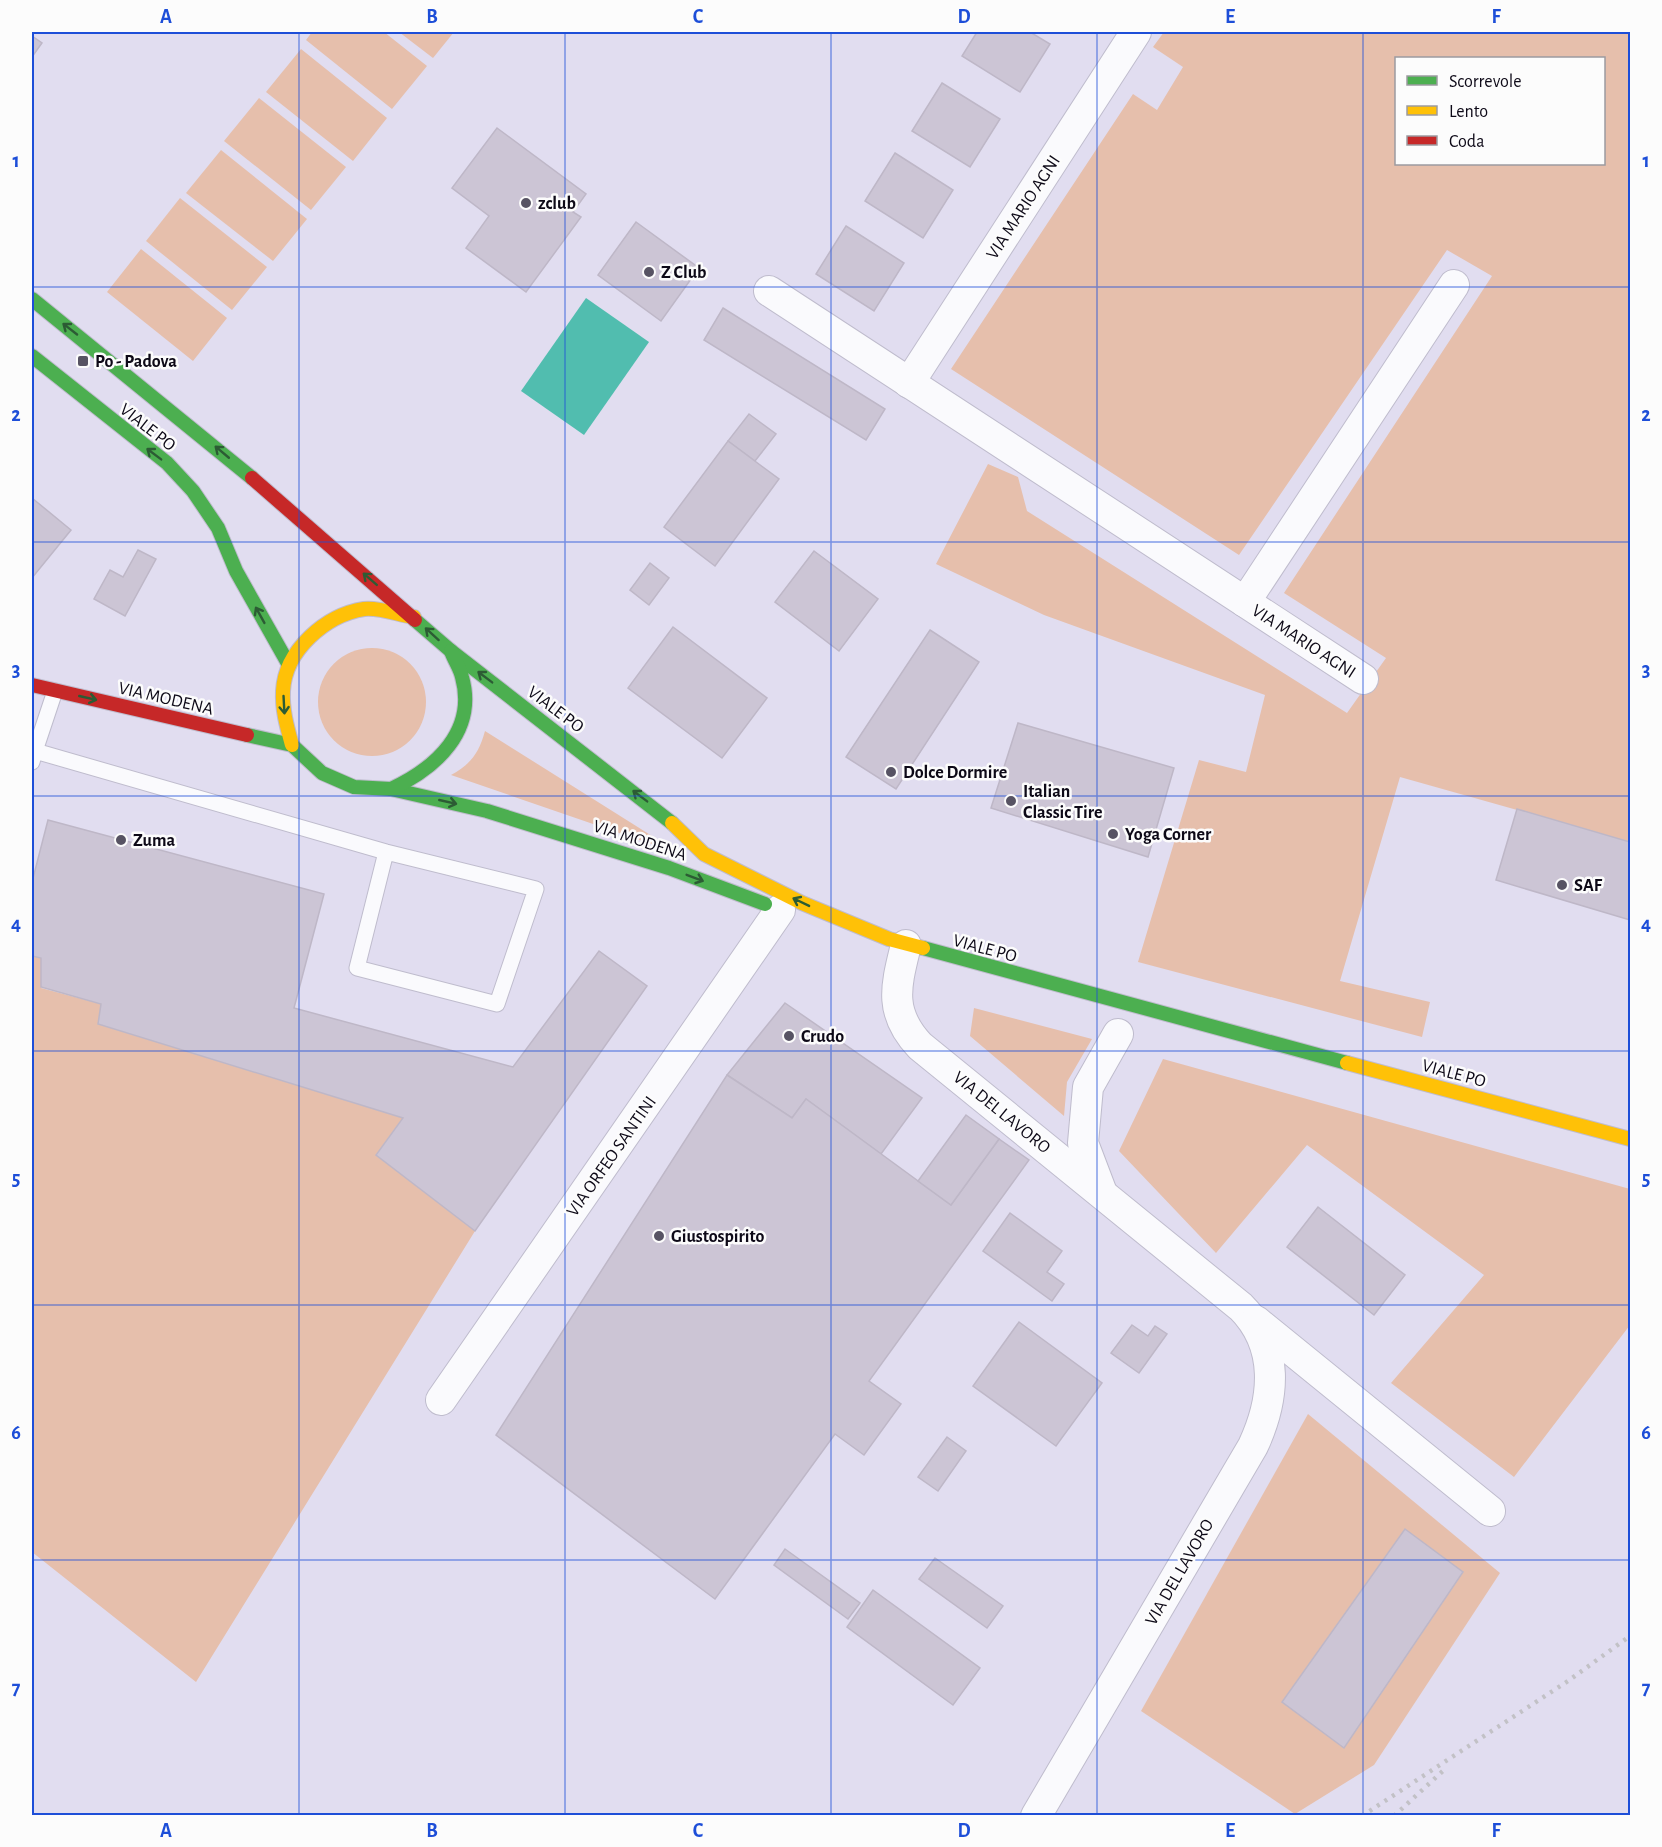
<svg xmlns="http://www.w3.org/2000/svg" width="1662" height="1847" font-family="'Alegreya Sans',sans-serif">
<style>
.green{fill:#e6bfac;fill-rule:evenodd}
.water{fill:#51bdaf}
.building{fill:#ccc5d5;stroke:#beb7c7;stroke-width:1.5}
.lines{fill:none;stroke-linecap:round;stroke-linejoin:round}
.lane-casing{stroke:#bfbccd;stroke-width:17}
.street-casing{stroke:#bfbccd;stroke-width:32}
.fast-casing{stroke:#bfbccd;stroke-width:16}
.slow-casing{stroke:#bfbccd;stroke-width:16}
.jam-casing{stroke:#bfbccd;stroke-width:16}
.lane{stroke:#fafafd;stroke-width:15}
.street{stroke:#fafafd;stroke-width:30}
.fast{stroke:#4caf50;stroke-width:14}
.slow{stroke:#ffc107;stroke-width:14}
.jam{stroke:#c62828;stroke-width:14}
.rail{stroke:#c2c1c6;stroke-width:4.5;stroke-dasharray:3 6;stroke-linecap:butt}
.oneway{stroke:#2c5c34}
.grid{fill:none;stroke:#1d4ed8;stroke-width:1.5;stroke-opacity:0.55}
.poi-dot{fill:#575363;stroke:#fcfcfc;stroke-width:2}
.labels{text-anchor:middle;stroke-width:5;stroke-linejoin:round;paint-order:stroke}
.poi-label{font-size:18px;font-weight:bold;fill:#0d0917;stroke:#fcfcfc;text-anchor:start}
.street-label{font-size:18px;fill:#0d0917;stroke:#fcfcfc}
.neatline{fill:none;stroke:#1d4ed8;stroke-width:2}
.grid-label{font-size:20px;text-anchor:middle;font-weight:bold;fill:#1d4ed8}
</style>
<rect width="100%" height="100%" fill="#e1ddf0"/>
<g class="green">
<polygon points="312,32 384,32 427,66 392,109 306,40"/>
<polygon points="399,32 454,32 433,58"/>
<path d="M1164,32H1630V842L1400,777L1340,981L1430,1002L1422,1037L1138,962L1199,760L1246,772L1265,695L1044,615L936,564L988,464L1018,477L1027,511L1347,713L1386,658L1284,593L1492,276L1447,250L1239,555L951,369L1133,94L1157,110L1183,67L1153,47ZM1396,58H1604V164H1396Z"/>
<polygon points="301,49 387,118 353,161 266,92"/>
<polygon points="259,98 346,167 311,210 224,141"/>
<polygon points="221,150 307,219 273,261 186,193"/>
<polygon points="180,198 267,267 232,310 146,241"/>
<polygon points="141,249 227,318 193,361 107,292"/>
<circle cx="372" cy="702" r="54"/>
<path d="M485,731L660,841V847L451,775C471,764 479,753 485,731Z"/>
<polygon points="32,956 41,958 41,988 101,1004 98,1024 403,1118 376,1155 475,1231 196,1682 32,1552"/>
<polygon points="974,1008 1092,1039 1067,1082 1064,1116 970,1036"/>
<polygon points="1163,1059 1630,1189 1630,1325 1514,1477 1391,1383 1484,1275 1307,1145 1216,1253 1119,1151"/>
<polygon points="1308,1414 1500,1573 1374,1765 1295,1814 1141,1711"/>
</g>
<polygon class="water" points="586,298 649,342 584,435 521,391"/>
<g class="building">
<polygon points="977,32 1030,32 1050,44 1020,92 962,56"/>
<polygon points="32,36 42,43 32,57"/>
<polygon points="942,83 1000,119 970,167 912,131"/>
<polygon points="497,128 586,194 573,212 581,217 526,292 466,248 489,216 452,188"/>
<polygon points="895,153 953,190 923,238 865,201"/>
<polygon points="636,222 699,268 661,321 598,275"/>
<polygon points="846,226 904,263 874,311 816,274"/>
<polygon points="723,308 885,409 866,440 704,340"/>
<polygon points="749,414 776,434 755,461 728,441"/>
<polygon points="728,441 779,479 715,566 664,527"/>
<polygon points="32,498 71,530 32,578"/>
<polygon points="138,550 156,559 125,616 94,599 110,570 123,577"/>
<polygon points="814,551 878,599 839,651 775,602"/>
<polygon points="650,563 669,578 649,605 630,590"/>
<polygon points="673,627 767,698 722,758 628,688"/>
<polygon points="930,630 979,662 896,789 846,757"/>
<polygon points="1018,723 1174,768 1148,857 991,808"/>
<polygon points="1517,809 1630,842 1630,920 1496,880"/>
<polygon points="48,820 324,894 294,1008 513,1067 599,951 647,986 475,1231 376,1155 403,1118 98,1024 101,1004 41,987 41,958 32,956 32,882"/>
<polygon points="785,1003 922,1098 881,1154 806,1099 792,1118 727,1075"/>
<polygon points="727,1075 792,1118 806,1099 951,1205 999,1139 1029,1160 869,1381 901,1404 864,1455 835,1434 715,1599 496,1435"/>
<polygon points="966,1115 999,1139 951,1205 918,1181"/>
<polygon points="1318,1207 1405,1275 1374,1315 1287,1247"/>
<polygon points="1010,1213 1062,1251 1047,1272 1064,1284 1052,1301 983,1251"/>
<polygon points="1019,1322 1102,1383 1056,1446 973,1386"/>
<polygon points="1132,1325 1148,1336 1155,1326 1167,1334 1139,1373 1111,1353"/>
<polygon points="947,1437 966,1451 938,1491 918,1477"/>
<polygon points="1405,1529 1463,1572 1344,1748 1282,1702"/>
<polygon points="785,1549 860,1603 848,1619 774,1565"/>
<polygon points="935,1558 1003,1606 987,1628 919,1579"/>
<polygon points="873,1590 980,1668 953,1705 847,1627"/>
</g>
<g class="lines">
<g class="lane-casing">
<g id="lane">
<polyline points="35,751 55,691"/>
<polyline points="32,762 35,751 386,852 536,889 497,1004 357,968 386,852"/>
</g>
</g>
<g class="street-casing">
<g id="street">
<polyline points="769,291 1363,679"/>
<polyline points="909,383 1136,32"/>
<polyline points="1245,602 1454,285"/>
<path d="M906,945C896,986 888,1012 920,1046L1241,1307C1280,1346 1275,1399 1253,1446L1036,1816"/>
<polyline points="1102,1193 1083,1143 1088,1087 1118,1034"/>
<polyline points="1256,1321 1490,1511"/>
<polyline points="441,1400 780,910"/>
</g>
</g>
<g class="fast-casing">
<g id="fast">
<polyline points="32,299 252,478"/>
<polyline points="32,356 167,463 193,491 218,528 236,571 289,665"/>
<polyline points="415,620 451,651 672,823"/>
<polyline points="247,735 292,745 322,773 354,787 391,789 487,811 669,868 765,904"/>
<path d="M391,789C436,768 477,731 462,677C460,668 454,660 451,651"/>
<polyline points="923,948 1347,1063"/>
</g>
</g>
<g class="slow-casing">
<g id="slow">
<path d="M292,745C287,727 282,710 283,691C285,650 326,615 364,609C379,607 399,615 414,617"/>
<polyline points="672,823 704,854 802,903 889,939 923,948"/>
<polyline points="1347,1063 1630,1139"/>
</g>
</g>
<g class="jam-casing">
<g id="jam">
<polyline points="252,478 415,620"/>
<polyline points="32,685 247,735"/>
</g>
</g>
<use href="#lane" class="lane"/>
<use href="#street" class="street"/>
<use href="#fast" class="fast"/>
<use href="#slow" class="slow"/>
<use href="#jam" class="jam"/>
<g class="rail">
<polyline points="1362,1816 1568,1681 1630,1636"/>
<polyline points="1394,1816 1445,1769"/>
</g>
</g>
<defs><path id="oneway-shaft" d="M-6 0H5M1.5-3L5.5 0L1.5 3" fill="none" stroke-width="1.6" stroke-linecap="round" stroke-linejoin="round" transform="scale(1.5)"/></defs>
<g class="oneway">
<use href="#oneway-shaft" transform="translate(70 329) rotate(-142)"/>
<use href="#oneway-shaft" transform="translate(222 452) rotate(-140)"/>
<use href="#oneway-shaft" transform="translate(154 454) rotate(-143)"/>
<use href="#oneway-shaft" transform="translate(370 579) rotate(-139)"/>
<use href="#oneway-shaft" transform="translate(260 615) rotate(-119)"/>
<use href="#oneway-shaft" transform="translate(432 634) rotate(-138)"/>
<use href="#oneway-shaft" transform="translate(485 677) rotate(-143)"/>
<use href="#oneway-shaft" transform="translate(88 698) rotate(13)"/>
<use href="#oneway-shaft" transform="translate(284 705) rotate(87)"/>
<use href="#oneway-shaft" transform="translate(640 796) rotate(-143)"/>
<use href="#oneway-shaft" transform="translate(448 802) rotate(13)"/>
<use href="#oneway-shaft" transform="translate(695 878) rotate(21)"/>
<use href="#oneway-shaft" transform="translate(801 902) rotate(-154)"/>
</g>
<path class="grid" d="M299,32V1816M565,32V1816M831,32V1816M1097,32V1816M1363,32V1816M32,287H1630M32,542H1630M32,796H1630M32,1051H1630M32,1305H1630M32,1560H1630"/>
<g class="poi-dot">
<circle cx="526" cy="203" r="6"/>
<circle cx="649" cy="272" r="6"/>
<rect x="77" y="355" width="12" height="12" rx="3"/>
<circle cx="891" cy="772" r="6"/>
<circle cx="1011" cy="801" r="6"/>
<circle cx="1113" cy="834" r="6"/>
<circle cx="121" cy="840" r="6"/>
<circle cx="1562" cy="885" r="6"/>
<circle cx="789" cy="1036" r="6"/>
<circle cx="659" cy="1236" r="6"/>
</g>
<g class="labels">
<g class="poi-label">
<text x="538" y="209">zclub</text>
<text x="661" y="278">Z Club</text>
<text x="95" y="367">Po - Padova</text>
<text x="903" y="778">Dolce Dormire</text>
<text x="1023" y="797">Italian<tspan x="1023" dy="21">Classic Tire</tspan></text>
<text x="1125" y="840">Yoga Corner</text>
<text x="133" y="846">Zuma</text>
<text x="1574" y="891">SAF</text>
<text x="801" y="1042">Crudo</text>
<text x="671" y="1242">Giustospirito</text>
</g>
<g class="street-label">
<text transform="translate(1023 207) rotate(-57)" y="6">VIA MARIO AGNI</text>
<text transform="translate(148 427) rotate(38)" y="6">VIALE PO</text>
<text transform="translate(1304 641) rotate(33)" y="6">VIA MARIO AGNI</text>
<text transform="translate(166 698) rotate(13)" y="6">VIA MODENA</text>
<text transform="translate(556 709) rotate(37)" y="6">VIALE PO</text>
<text transform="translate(640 840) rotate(18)" y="6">VIA MODENA</text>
<text transform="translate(985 948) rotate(15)" y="6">VIALE PO</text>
<text transform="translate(1454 1073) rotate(15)" y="6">VIALE PO</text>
<text transform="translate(1002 1112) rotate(39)" y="6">VIA DEL LAVORO</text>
<text transform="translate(611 1156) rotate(-55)" y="6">VIA ORFEO SANTINI</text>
<text transform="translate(1179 1572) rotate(-60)" y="6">VIA DEL LAVORO</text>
</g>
</g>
<rect width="1662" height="1847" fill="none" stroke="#fcfcfc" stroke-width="66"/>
<rect x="1395" y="57" width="210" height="108" fill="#fcfcfc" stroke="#9c9ba0" stroke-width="1.5"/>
<rect x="1407" y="76" width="30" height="9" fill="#4caf50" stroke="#9c9ba0" stroke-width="1.5"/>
<text x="1449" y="87" font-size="18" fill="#0d0917">Scorrevole</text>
<rect x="1407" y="106" width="30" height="9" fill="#ffc107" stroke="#9c9ba0" stroke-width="1.5"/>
<text x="1449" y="117" font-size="18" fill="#0d0917">Lento</text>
<rect x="1407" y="136" width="30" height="9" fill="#c62828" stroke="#9c9ba0" stroke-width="1.5"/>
<text x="1449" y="147" font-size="18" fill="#0d0917">Coda</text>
<rect x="33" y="33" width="1596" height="1781" class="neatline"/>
<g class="grid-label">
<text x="166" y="23">A</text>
<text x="432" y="23">B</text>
<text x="698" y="23">C</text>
<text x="964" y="23">D</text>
<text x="1230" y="23">E</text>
<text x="1496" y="23">F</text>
<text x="16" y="167">1</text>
<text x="1646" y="167">1</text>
<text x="16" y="421">2</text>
<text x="1646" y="421">2</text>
<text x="16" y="676">3</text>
<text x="1646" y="676">3</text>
<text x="16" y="930">4</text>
<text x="1646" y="930">4</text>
<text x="16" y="1185">5</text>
<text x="1646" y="1185">5</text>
<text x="16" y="1439">6</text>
<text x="1646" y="1439">6</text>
<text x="16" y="1694">7</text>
<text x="1646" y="1694">7</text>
<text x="166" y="1837">A</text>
<text x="432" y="1837">B</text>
<text x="698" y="1837">C</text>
<text x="964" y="1837">D</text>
<text x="1230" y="1837">E</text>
<text x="1496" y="1837">F</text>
</g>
</svg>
